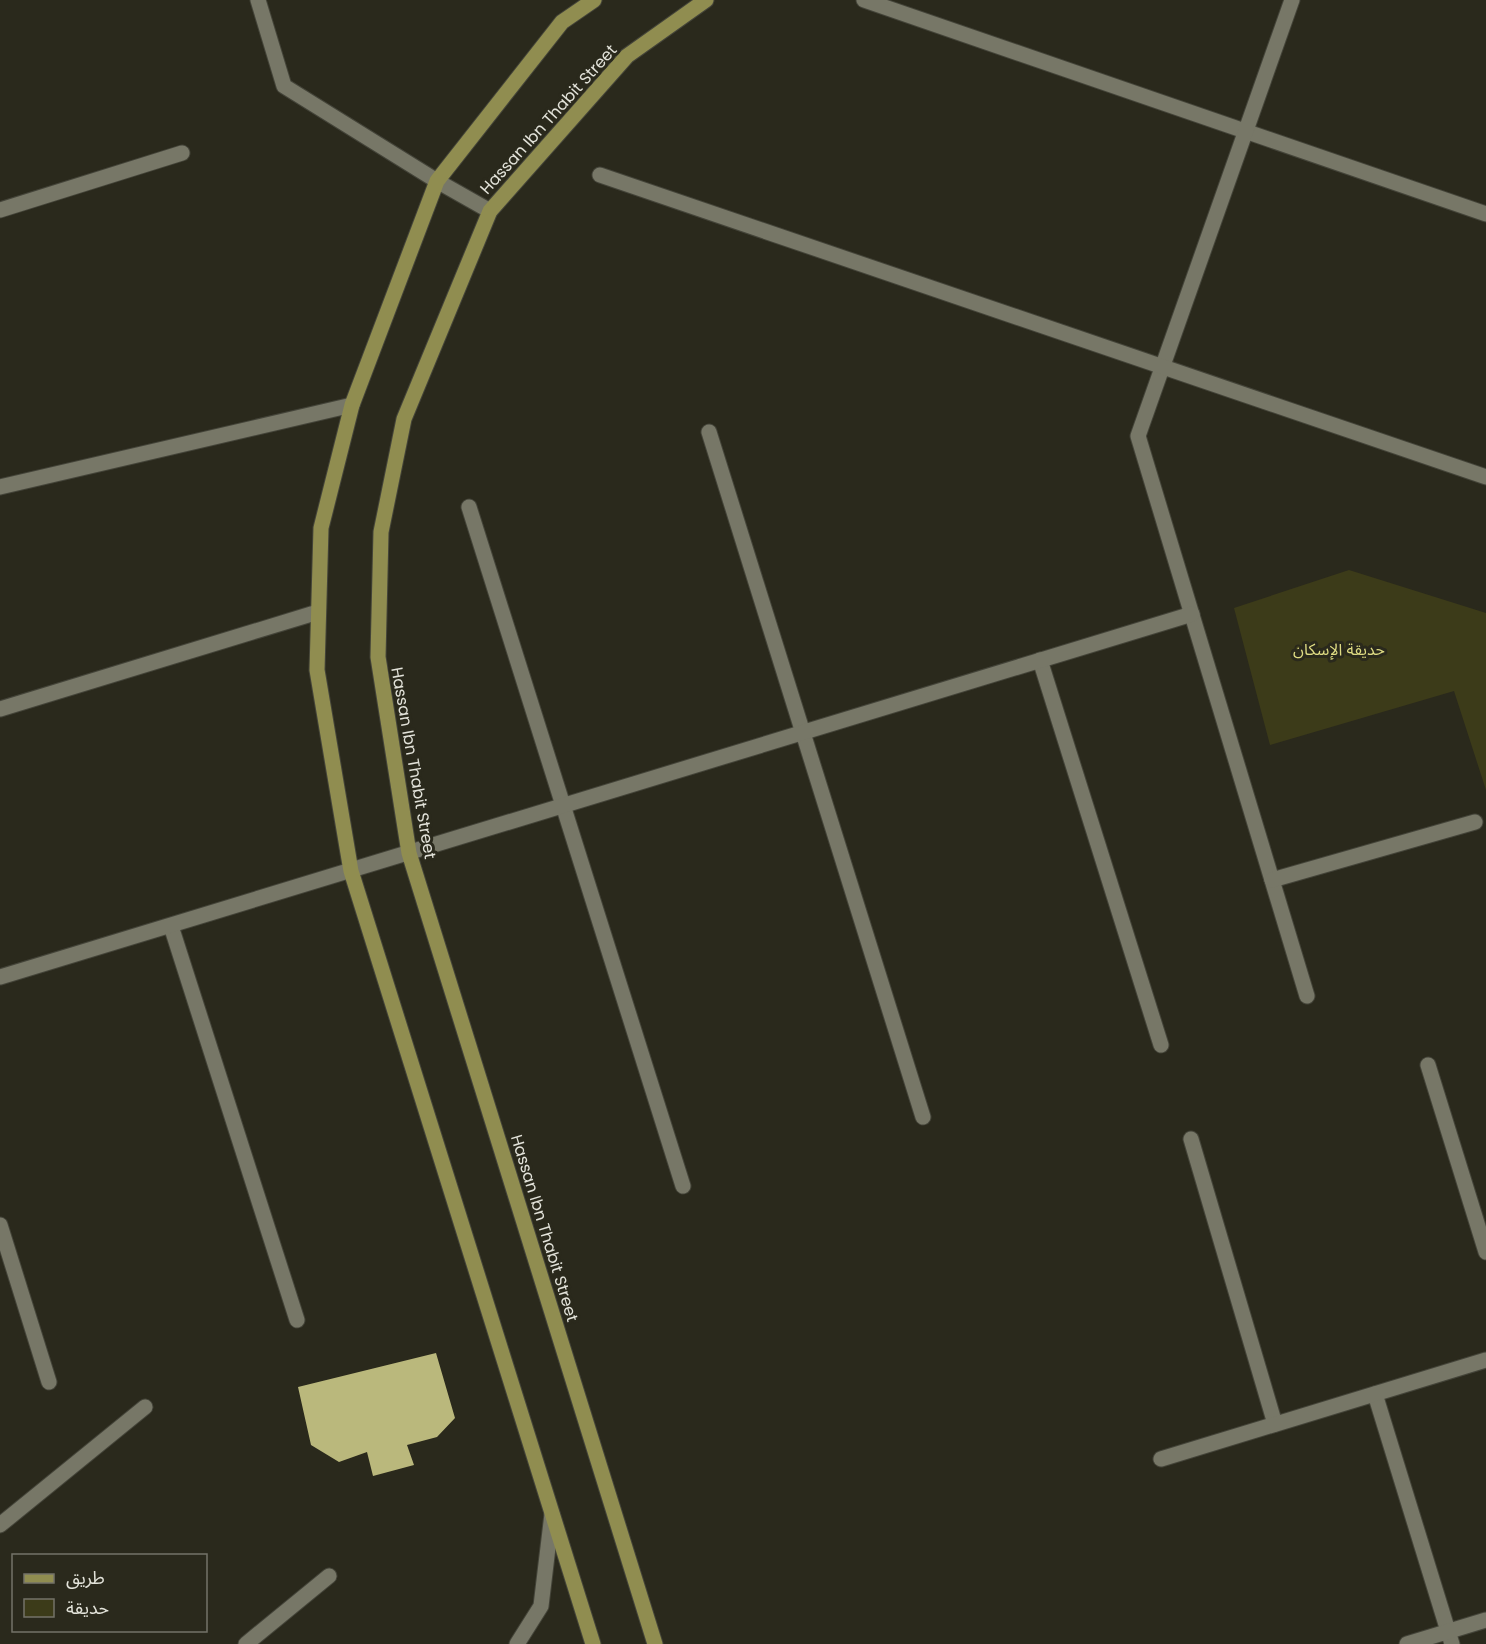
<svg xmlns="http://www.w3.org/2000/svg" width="1486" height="1644" font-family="Poppins,'Noto Sans Arabic',sans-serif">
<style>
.green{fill:#3c3b19}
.building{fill:#bab87c}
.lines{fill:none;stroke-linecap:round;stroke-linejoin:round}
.street-casing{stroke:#444439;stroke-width:17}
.secondary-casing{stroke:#444439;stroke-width:17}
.street{stroke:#777767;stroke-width:15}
.secondary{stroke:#908d50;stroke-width:15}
.labels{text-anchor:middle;stroke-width:6;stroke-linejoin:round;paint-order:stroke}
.street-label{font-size:16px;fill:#e3e3da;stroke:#2a291c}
.park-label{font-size:16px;fill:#dedb83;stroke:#2a291c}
</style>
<rect width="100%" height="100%" fill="#2a291c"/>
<polygon class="green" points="1349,570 1486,613 1486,790 1454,691 1270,745 1234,608"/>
<polygon class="building" points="436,1353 455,1418 437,1437 407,1445 414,1465 373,1476 367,1452 339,1462 311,1445 298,1387"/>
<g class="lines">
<g class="street-casing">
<g id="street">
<polyline points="258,0 284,86 437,181 490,211"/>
<polyline points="864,0 1486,214"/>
<polyline points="1292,0 1138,436 1307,996"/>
<polyline points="600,175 1486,477"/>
<polyline points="0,210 182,153"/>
<polyline points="709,432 923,1117"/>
<polyline points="0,487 352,405"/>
<polyline points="469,507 683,1186"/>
<polyline points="1040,660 1161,1045"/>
<polyline points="0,709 318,612"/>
<polyline points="1272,880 1475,822"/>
<polyline points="171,926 297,1320"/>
<polyline points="0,977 1192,614"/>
<polyline points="1428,1065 1486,1252"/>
<polyline points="1191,1139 1275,1424"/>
<polyline points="0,1225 49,1382"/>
<polyline points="1375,1394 1452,1644"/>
<polyline points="1161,1459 1486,1360"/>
<polyline points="0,1525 145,1407"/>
<polyline points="246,1644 329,1576"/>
<polyline points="517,1644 541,1606 552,1514"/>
<polyline points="1407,1644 1486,1620"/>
</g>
</g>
<g class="secondary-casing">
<g id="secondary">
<polyline points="593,1644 351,871 317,670 321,528 352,405 437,181 562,22 594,0"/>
<polyline points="655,1644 409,853 378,657 381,532 404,419 490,211 627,56 706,0"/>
</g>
</g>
<use href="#street" class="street"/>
<use href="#secondary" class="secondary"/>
</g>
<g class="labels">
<g class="street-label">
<text transform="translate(548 119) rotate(-48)" y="6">Hassan Ibn Thabit Street</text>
<text transform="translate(414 763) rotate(80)" y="6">Hassan Ibn Thabit Street</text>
<text transform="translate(545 1228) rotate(73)" y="6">Hassan Ibn Thabit Street</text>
</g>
<g class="park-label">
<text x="1339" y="655">حديقة الإسكان</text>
</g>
</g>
<rect x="12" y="1554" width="195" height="78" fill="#2a291c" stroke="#747368" stroke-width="1.5"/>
<rect x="24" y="1574" width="30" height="9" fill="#908d50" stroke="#747368" stroke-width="1.5"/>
<text x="66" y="1584" font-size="18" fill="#e3e3da">طريق</text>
<rect x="24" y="1599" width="30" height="18" fill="#3c3b19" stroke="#747368" stroke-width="1.5"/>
<text x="66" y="1614" font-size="18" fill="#e3e3da">حديقة</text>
</svg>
